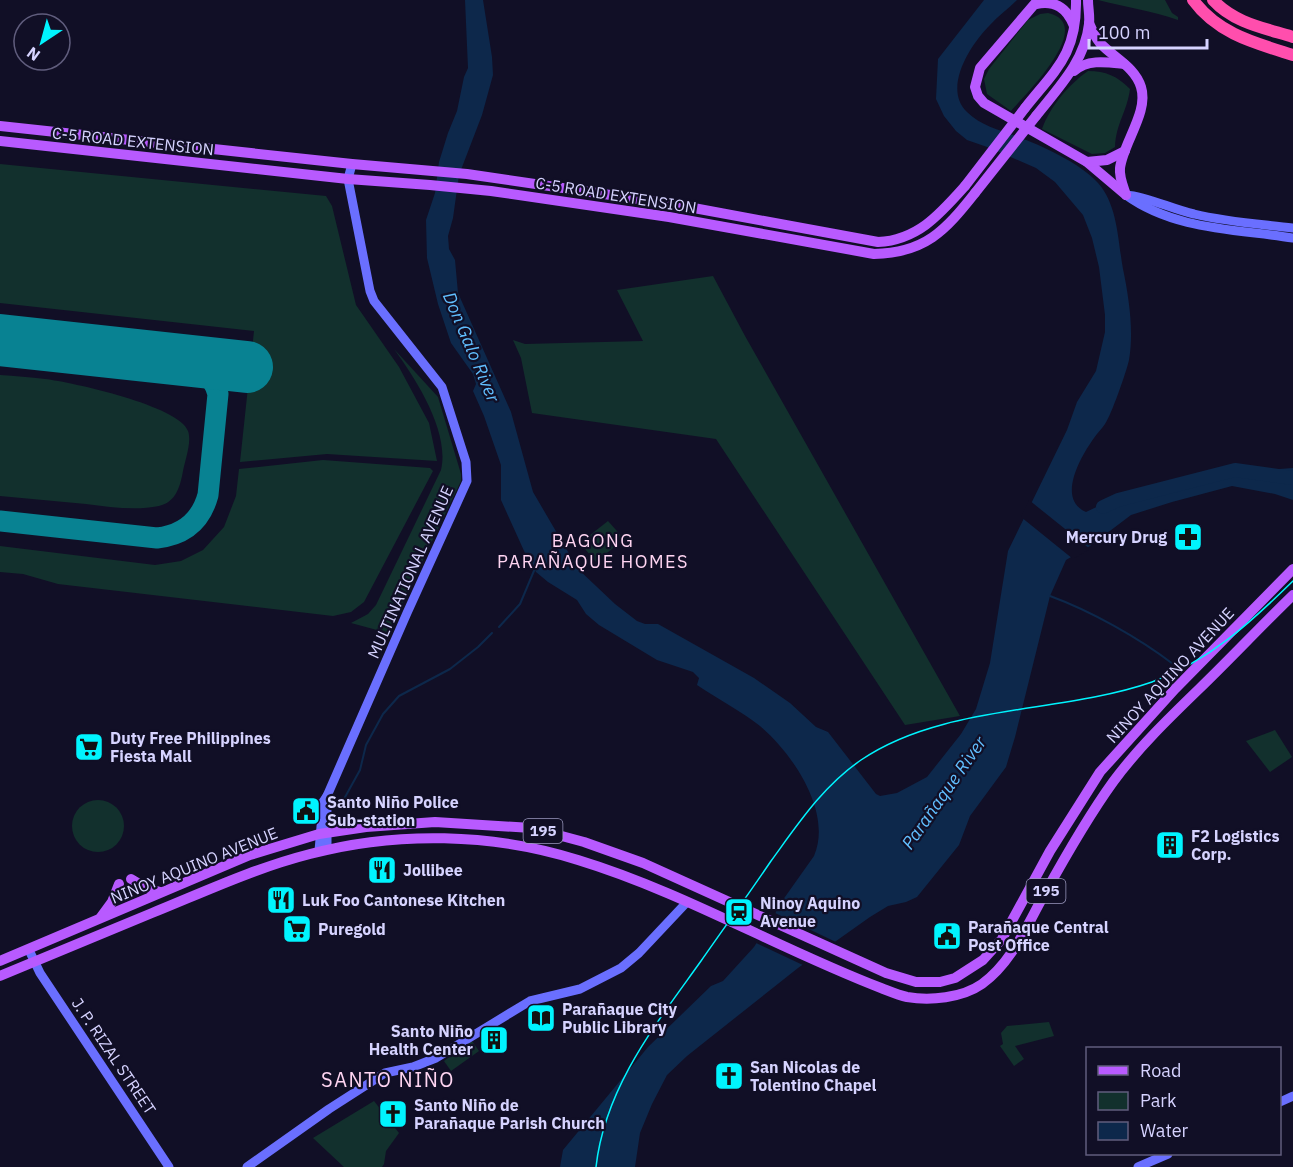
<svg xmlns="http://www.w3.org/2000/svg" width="1293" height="1167" font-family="'IBM Plex Sans',sans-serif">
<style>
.green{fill:#12302d}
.water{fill:#0d284b}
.pier{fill:#110f26}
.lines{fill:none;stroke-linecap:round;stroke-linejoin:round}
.stream{stroke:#0d284b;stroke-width:2}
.river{stroke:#0d284b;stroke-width:14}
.taxiway{stroke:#088292;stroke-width:21}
.runway{stroke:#088292;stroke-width:52}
.secondary{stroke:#6a6fff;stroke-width:9}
.primary{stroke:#b85aff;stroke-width:10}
.highway{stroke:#ff4ead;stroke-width:12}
.tram{stroke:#00f4fe;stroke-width:1.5}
.primary-bridge{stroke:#b85aff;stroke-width:10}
.labels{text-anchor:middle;stroke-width:4.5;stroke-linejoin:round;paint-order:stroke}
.shield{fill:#110f26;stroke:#9b98be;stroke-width:1.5}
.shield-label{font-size:15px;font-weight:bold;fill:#d6d3ff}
.street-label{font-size:16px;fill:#d6d3ff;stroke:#110f26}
.poi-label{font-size:16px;font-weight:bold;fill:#d6d3ff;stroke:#110f26;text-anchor:start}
.water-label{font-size:18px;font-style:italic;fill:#61bfff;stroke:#110f26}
.neighbourhood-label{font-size:18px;letter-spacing:1.5px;fill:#ffd5f2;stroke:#110f26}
.quarter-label{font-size:20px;letter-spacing:1.5px;fill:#ffd5f2;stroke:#110f26}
</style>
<rect width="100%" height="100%" fill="#110f26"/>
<g class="green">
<path d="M1098,0H1165L1172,13L1178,17V20C1152,11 1125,7 1098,0Z"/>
<path d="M1048,13C1097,24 1026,94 1011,111L987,94L984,79L989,69L1028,20L1040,14Z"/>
<path d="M1088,71C1106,71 1117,76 1130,89C1127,112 1116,123 1115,147L1105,153L1092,154L1042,129C1050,107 1068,85 1088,71Z"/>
<polygon points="0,164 326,196 332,206 356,305 399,367 429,423 437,461 327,454 240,462 254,331 0,303"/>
<polygon points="713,276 745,336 960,716 905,725 716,439 532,413 521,358 513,340 525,344 643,341 617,290"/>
<path d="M394,349L438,397L461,474V481L388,633L351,623L368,614L376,605L441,470C450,432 416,379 394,349Z"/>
<path d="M0,375C15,376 30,377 45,379C71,382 180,406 188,431C192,442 185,460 183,471C180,487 176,502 159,506C135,511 110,507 86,504C57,501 29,499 0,496Z"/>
<polygon points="323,460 430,468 433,471 364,602 351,612 333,616 58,584 23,574 0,572 0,546 155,565 181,561 203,550 224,527 236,496 239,469"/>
<polygon points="608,521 624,539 596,562 580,543"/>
<polygon points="1275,730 1292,757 1270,772 1246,741"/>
<circle cx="98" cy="826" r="26"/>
<polygon points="1049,1022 1054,1036 1015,1046 1024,1059 1014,1066 1000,1046 1003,1044 1001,1033 1007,1026"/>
<polygon points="472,1041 479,1051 451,1071 444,1061"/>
<polygon points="374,1101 399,1133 386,1151 384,1164 382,1167 344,1167 313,1138"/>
</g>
<path class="water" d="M465,0H483L492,57L493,75L482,115L459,175L453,218L448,236L449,249L455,260L458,293L511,412L533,492L578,569L615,604L637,621L645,624H658L754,678L790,703L816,727L828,732L876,794L880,796L897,793L927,777L961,734L976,709L990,663L1008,551L1067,430L1077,402L1096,371L1105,332V315L1099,267L1092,238L1083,215L1055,182L1036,168L990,148L967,140L956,131L944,116L936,99L938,59L984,0H1017C1008,9 998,16 990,25C971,44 942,88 967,112C980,125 999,130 1016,136C1042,146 1079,162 1098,183C1118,205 1118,242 1123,269C1129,298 1134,331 1129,360C1127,370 1111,416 1105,424C1102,429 1097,433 1094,438C1081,456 1056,499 1086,512L1107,502L1134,498L1231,473L1293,468V500L1275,494L1232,486L1172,502L1131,515L1090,546L1066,560L1050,596L1015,737L1006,767L970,816L959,845L917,897L906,902L888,906L870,917L798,968L687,1056L667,1075L652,1104L640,1133L635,1167H560L563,1150L648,1047L711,986L723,981L754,947L775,914L780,904L814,856C833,812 792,753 760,726C741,711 718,699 697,685L699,678L693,672L657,660L599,625L586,614L577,600L548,582L536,572L525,553L501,500V465L484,416L473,391L476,384L473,374L451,343L438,304L427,258L426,220L435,193L439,162L448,133L457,111L464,77L468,68Z"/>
<g class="pier">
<polygon points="1029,500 1090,549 1073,559 1021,517"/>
<polygon points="773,912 838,943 805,966 754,942"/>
</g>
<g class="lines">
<g class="stream">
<path d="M1050,596C1091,611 1139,638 1173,664"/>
<polyline points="499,627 520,604 536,566"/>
<polyline points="339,808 360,770 366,745 383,714 399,696 450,669 478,647 492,633"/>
</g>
<polyline class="river" points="1103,507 1118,500 1235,470 1293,478"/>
<path class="taxiway" d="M0,521L157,538C184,535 201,521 208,495L218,394C212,371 195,364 174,359"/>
<polyline class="runway" points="0,340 247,367"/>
<g class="secondary">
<path d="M1126,195C1174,230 1236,229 1293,238"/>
<path d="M1126,195C1149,197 1171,209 1194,214C1227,222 1260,224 1293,228"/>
<polyline points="327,796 327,849"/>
<polyline points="319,851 323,802 327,796 407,613 467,481 466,462 442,387 374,301 370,291 348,179 352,164"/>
<polyline points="29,950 40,973 169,1167"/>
<polyline points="1280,1102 1293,1096"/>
<polyline points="247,1167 329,1109 385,1073 413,1067 436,1058 530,1001 580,989 621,968 639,953 687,902"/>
<polyline points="1138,1167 1168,1154"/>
</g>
<g class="primary">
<polyline points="1038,0 980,68 975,87 978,96 984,103 1087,162 1126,195"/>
<path d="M1036,4C1055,0 1067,8 1074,26"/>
<path d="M1089,23C1092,30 1095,37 1100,43C1114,58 1135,67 1141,87C1149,112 1123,143 1120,168C1119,177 1123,186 1126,195"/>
<path d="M1074,71C1088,59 1106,62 1124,64"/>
<path d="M1025,108C1056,69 1077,54 1076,0"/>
<path d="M1036,116C1058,88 1085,61 1089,24C1090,16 1088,8 1088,0"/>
<path d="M0,126L352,164L467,174L672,204L878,242C918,240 940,214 965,186"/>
<path d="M0,141L348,179L430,185L491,191L669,217L874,254C925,253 945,231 975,193"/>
<polyline points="1087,162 1107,160 1125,151"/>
<polyline points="131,879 146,888 160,892"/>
<polyline points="101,917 112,902 119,884"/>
<polyline points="0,961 250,855 319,834 366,827 435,822 532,828 584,842 643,863 886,973 916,982 940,982 955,978 983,960 1002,939 1050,851 1100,772 1175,689 1293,569"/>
<path d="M0,976C50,955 101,934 152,913C204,892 255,868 310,854C396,831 493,833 578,860C683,892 779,949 881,988C889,991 898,995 907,997C930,1001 962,998 982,984C1012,962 1026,927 1044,895C1065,857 1087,818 1113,782C1138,748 1169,718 1199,689C1231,658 1261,626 1293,595"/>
</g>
<g class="highway">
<path d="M1193,0C1218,34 1255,43 1293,55"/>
<path d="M1213,0C1234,23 1264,28 1293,37"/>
</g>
<path class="tram" d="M596,1167C605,1087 656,1024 701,961C724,928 748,895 771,861C798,824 823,786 861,760C943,704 1060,714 1152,682C1209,661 1250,623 1293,581"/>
<g class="primary-bridge">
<polyline points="965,186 1025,108"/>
<polyline points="975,193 1036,116"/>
</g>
</g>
<defs>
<g id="pharmacy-square" transform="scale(1.5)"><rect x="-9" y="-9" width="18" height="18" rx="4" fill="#00f4fe" stroke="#110f26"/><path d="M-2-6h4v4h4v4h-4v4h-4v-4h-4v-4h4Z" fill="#111"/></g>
<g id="supermarket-square" transform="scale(1.5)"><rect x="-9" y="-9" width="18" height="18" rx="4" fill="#00f4fe" stroke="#110f26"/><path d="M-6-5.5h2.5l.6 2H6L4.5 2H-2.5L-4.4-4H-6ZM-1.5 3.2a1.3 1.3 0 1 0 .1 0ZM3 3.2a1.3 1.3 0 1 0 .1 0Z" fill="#111"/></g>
<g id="civic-square" transform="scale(1.5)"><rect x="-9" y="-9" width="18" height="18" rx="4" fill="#00f4fe" stroke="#110f26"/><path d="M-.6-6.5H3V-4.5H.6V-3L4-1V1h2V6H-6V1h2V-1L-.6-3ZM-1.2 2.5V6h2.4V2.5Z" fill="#111"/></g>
<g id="building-square" transform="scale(1.5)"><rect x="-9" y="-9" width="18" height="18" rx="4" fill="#00f4fe" stroke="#110f26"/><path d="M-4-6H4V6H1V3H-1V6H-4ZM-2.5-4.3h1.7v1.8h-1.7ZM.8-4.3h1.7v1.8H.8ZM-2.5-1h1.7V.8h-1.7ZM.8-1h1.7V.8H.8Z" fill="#111"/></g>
<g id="restaurant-square" transform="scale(1.5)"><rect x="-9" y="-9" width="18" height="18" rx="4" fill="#00f4fe" stroke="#110f26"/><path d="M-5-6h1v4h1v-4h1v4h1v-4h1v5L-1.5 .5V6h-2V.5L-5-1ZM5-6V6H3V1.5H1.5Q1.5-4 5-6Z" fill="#111"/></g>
<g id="station-square" transform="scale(1.5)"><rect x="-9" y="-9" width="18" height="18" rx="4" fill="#00f4fe" stroke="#110f26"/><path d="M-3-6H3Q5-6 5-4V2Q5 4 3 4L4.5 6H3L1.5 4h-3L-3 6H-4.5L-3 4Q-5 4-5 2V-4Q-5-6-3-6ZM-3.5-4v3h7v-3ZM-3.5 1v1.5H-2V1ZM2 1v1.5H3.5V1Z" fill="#111"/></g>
<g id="library-square" transform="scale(1.5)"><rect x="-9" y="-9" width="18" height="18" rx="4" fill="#00f4fe" stroke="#110f26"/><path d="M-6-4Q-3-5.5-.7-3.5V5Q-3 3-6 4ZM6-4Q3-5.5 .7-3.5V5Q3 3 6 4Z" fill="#111"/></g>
<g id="church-square" transform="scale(1.5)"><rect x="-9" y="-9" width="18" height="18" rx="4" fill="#00f4fe" stroke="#110f26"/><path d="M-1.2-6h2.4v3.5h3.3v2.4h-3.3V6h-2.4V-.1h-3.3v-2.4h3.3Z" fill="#111"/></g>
</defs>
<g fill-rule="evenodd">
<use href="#pharmacy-square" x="1188" y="537"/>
<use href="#supermarket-square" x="89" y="747"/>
<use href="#civic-square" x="306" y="811"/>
<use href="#building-square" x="1170" y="845"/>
<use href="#restaurant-square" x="382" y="870"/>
<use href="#restaurant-square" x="281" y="900"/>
<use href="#station-square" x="739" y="912"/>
<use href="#supermarket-square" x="297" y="929"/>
<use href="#civic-square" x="947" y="936"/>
<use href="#library-square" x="541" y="1018"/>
<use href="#building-square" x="494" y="1040"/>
<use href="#church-square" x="729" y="1076"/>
<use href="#church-square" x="393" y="1114"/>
</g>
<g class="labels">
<g class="shield">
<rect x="523.5" y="819" width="39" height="24" rx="4.5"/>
<rect x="1026.5" y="879" width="39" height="24" rx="4.5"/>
</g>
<g class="shield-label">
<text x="543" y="836">195</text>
<text x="1046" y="896">195</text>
</g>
<g class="street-label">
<text transform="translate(133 141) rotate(6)" y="6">C-5 ROAD EXTENSION</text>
<text transform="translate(616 195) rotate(9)" y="6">C-5 ROAD EXTENSION</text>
<text transform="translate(410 572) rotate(-66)" y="6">MULTINATIONAL AVENUE</text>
<text transform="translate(1170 675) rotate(-47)" y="6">NINOY AQUINO AVENUE</text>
<text transform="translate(194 865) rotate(-22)" y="6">NINOY AQUINO AVENUE</text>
<text transform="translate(114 1056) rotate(56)" y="6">J. P. RIZAL STREET</text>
</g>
<g class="poi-label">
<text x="1167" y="543" text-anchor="end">Mercury Drug</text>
<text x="110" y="744">Duty Free Philippines<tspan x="110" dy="18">Fiesta Mall</tspan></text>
<text x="327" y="808">Santo Niño Police<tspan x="327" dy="18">Sub-station</tspan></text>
<text x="1191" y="842">F2 Logistics<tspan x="1191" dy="18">Corp.</tspan></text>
<text x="403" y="876">Jollibee</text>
<text x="302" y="906">Luk Foo Cantonese Kitchen</text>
<text x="760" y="909">Ninoy Aquino<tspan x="760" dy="18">Avenue</tspan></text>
<text x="968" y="933">Parañaque Central<tspan x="968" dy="18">Post Office</tspan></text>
<text x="318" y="935">Puregold</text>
<text x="562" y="1015">Parañaque City<tspan x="562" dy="18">Public Library</tspan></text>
<text x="473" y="1037" text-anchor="end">Santo Niño<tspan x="473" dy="18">Health Center</tspan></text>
<text x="750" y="1073">San Nicolas de<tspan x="750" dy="18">Tolentino Chapel</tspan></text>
<text x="414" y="1111">Santo Niño de<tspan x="414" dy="18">Parañaque Parish Church</tspan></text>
</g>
<g class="water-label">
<text transform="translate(471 347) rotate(67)" y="6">Don Galo River</text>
<text transform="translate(944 793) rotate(-55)" y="6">Parañaque River</text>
</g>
<g class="neighbourhood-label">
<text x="593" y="547">BAGONG<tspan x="593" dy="21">PARAÑAQUE HOMES</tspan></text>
</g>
<g class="quarter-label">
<text x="388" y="1087">SANTO NIÑO</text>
</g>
</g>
<rect x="1086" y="1047" width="195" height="108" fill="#110f26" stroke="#605d7d" stroke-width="1.5"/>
<rect x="1098" y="1066" width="30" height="9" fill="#b85aff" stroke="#605d7d" stroke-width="1.5"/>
<text x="1140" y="1077" font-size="18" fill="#d6d3ff">Road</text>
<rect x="1098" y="1092" width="30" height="18" fill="#12302d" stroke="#605d7d" stroke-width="1.5"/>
<text x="1140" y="1107" font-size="18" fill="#d6d3ff">Park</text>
<rect x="1098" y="1122" width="30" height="18" fill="#0d284b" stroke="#605d7d" stroke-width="1.5"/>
<text x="1140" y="1137" font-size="18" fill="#d6d3ff">Water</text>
<g transform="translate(42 42) rotate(216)"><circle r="28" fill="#110f26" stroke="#605d7d" stroke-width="1.5"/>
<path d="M0-4.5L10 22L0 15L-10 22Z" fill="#00f4fe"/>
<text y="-9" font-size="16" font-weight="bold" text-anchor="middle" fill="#d6d3ff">N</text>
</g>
<path d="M1089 39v9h118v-9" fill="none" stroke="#d6d3ff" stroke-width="3"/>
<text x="1098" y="39" font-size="18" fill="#d6d3ff" stroke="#110f26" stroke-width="4.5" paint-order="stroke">100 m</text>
</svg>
